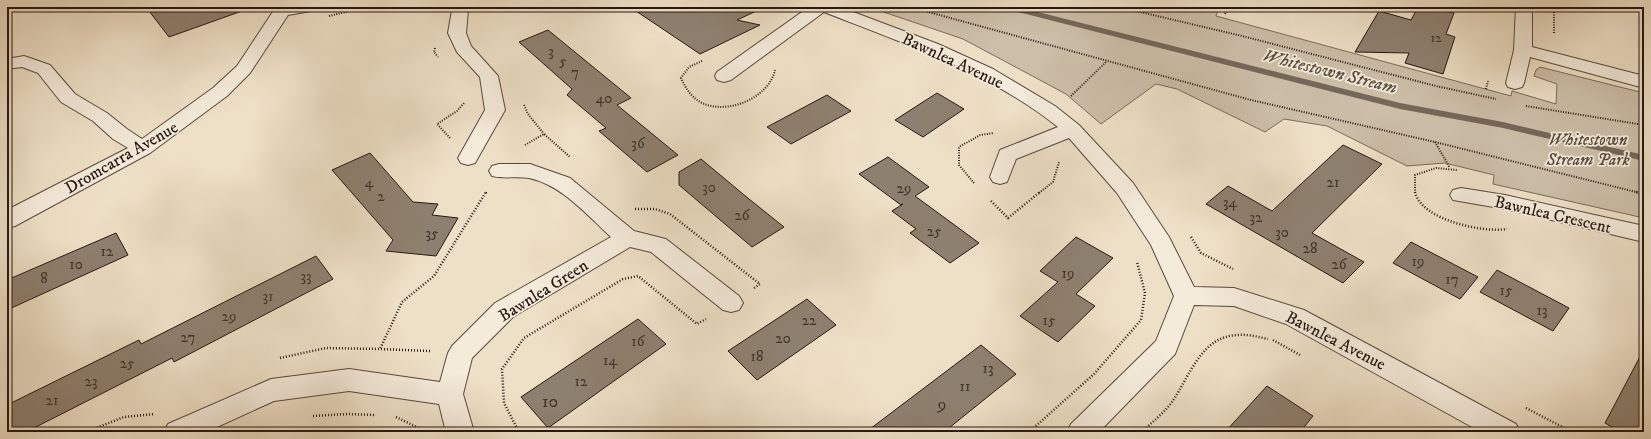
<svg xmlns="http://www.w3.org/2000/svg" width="1651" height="439" font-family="'IM FELL DW Pica',serif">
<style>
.green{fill:#ccbea8;stroke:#796b5c}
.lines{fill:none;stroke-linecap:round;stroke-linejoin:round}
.stream{fill:#756759;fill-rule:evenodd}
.building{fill:#8e8070;stroke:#261811}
.street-casing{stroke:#584a3e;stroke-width:2}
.path-far1{stroke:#261811;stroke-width:2;stroke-dasharray:1 1.5;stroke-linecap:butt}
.path{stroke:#261811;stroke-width:2.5;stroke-dasharray:1 2;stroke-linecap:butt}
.street{fill:#f4ebdb;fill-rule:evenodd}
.labels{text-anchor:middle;stroke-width:3.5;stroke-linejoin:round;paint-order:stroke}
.far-number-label{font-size:13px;fill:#403229}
.number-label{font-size:15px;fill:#403229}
.street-label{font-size:17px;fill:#261811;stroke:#f4ebdb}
.park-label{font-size:17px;font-style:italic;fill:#584a3e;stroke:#f4ebdb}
.water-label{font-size:18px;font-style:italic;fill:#5b4d41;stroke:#f4ebdb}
.near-number-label{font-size:18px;fill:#403229}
</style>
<rect width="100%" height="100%" fill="#eee0c7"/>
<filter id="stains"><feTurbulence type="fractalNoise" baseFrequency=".005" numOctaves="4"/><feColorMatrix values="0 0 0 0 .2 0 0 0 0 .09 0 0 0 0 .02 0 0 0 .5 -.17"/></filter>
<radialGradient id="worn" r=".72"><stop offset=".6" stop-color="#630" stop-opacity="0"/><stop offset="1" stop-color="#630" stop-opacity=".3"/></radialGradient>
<polygon class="green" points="869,7 1219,7 1216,16 1511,96 1512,91 1556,104 1557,84 1534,76 1536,70 1540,67 1644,93 1644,218 1493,184 1494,175 1445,163 1407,166 1327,126 1284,119 1265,132 1177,89 1156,84 1101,124 1066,94 963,39"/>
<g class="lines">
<polygon class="stream" points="1005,7 1018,7 1400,103 1503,122 1644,155 1644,161 1503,128 1400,109 1006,9"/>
</g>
<g class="building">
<polygon points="146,7 241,7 242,11 169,37"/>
<polygon points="630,7 765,7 737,20 760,25 700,54"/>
<polygon points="1418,7 1431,7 1454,13 1446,34 1455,37 1443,74 1405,63 1409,53 1355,52 1379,11 1411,20"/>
<polygon points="548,30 631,98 617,105 678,155 647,172 599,131 606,128 567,95 572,89 519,42"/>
<polygon points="937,93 964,109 923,137 895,120"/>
<polygon points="827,95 851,111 791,144 767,127"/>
<polygon points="1343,145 1382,164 1312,233 1364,262 1343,283 1206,204 1228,186 1272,211"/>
<polygon points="370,153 413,202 438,204 432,215 458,218 436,256 386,251 393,240 332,170"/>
<polygon points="888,157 929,187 915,196 979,243 950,263 910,233 916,229 892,211 903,204 901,205 859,174"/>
<polygon points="701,159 749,199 784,227 752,247 679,185 679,172"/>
<polygon points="116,233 128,255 7,310 7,280"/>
<polygon points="1076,237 1113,258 1076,294 1095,306 1058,342 1020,316 1058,282 1040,271"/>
<polygon points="1411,242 1478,277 1460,299 1393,263"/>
<polygon points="316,256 333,279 174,362 172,358 26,432 7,432 7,405 139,340 141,344"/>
<polygon points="1497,270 1569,308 1553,331 1480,292"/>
<polygon points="807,299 836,325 757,380 728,351"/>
<polygon points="638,319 666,344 548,428 521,397"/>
<polygon points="981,345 1016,374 944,432 866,432"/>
<polygon points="1644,349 1644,432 1621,432 1605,423"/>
<polygon points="1267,386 1313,416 1300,432 1225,432"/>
</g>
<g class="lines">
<g class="street-casing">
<g id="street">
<polygon points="276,7 313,7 311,11 288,15 250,73 227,96 150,153 15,226 7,228 7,210 128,148 113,139 93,121 61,102 38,73 22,67 7,69 7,59 24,56 50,65 75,94 107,113 127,129 142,139 213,88 237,66"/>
<polygon points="451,7 467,7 468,10 466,33 471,46 498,76 505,110 475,163 468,165 461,163 458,158 485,110 480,77 457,52 448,33 452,10"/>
<path d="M809,7H840L938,44L993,69L1055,106L1079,125L1133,183L1169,237L1194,287L1234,288L1304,310L1516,424L1520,432H1481L1286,324L1234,306L1194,305L1175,354L1099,432H1067L1071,424L1156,341L1174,296L1151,245L1117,193L1069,138L1016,159L1007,182L1000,184L993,182L990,177L1000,150L1058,127C989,72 905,44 824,12L731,80L724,82L717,80L715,76L717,72Z"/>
<polygon points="1516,7 1532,7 1532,47 1644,76 1644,88 1530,57 1524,83 1522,87 1515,89 1508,87 1506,83 1514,50"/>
<path d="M499,164H530L570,178L634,231L666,239L739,296L743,303L739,310L731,312L723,310L651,252L630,247L513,317L472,358L463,394L474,432H446L439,404L349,391L274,401L206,432H164L168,424L271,379L349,369L440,382L448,353L452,346L495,303L611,237C587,215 562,185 529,178C516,176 504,179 492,176L489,171L492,166Z"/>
<polygon points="1461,188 1505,195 1644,226 1644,242 1505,209 1453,200 1450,195 1453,190"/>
</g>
</g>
<g class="path-far1">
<polyline points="910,7 1251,100 1435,142 1640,193"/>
<polyline points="1119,7 1242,36 1436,86 1496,99"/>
<polyline points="1554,7 1554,34"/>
<polyline points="1225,14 1230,7"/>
<polyline points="329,16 367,7"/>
<polyline points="435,48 434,52 438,57"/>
<path d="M702,61L689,67L681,78C686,89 692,98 702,103C728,115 769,98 775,70"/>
<polyline points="1486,89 1488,81"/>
<polyline points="1071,96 1106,62"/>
<polyline points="524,105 528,114 544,134"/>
<polyline points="1526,106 1644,125"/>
<polyline points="450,138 437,124 457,111 465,102"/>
<polyline points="1435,142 1450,168"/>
<polyline points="525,145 544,134 570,157"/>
<polyline points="974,183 959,165 959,147 980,135 994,133"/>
<polyline points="486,193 487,191"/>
<polyline points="1039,193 1053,182 1059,162"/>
<polyline points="1415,193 1415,175 1436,168 1457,170"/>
</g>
<g class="path">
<path d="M1415,192C1421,220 1483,233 1507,229"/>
<polyline points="1636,192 1644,194"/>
<polyline points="991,201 1008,218 1040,192"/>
<polyline points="635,209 655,209 670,214 760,284 754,288"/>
<polyline points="1191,237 1201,253 1233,269"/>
<polyline points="1273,340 1300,355"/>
<polyline points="430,351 380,349 402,302 434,276 486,192"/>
<polyline points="280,358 326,348 380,349"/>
<polyline points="1526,408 1572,432"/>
<polyline points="313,416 347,414 376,415"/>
<polyline points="396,417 423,430 423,432"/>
<polyline points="86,432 124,417 155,414"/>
<polyline points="519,432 504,403 502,369 524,338 623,279 638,276 697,324 706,319"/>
<polyline points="1029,432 1094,374 1141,320 1145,293 1137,262"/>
<path d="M1142,432C1152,422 1164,413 1172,402C1190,376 1201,336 1238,335C1248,334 1258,337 1268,339"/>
</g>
<use href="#street" class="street"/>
</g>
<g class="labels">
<g class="far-number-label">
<text x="1436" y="42">12</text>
</g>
<g class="number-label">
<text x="551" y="56">3</text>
<text x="563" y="66">5</text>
<text x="575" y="77">7</text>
<text x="604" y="103">40</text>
<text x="638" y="148">36</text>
<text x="369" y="187">4</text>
<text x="1333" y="187">21</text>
<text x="709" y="192">30</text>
<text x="904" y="193">29</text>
<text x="381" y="201">2</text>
<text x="1230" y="207">34</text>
<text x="742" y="220">26</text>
<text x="1256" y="222">32</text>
<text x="934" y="236">25</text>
<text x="1282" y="237">30</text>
<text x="432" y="238">35</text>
<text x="1310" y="253">28</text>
<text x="107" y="256">12</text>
<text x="1418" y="266">19</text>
<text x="76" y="269">10</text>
<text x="1339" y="269">26</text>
<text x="1068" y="278">19</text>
<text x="306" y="281">33</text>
<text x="44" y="283">8</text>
<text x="1452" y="284">17</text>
<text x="1506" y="295">15</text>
<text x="268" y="301">31</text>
<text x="1542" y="315">13</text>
<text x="229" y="321">29</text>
<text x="809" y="325">22</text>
<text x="1049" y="325">15</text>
<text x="188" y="342">27</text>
<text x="783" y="343">20</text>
<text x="638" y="346">16</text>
<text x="757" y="361">18</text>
<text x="610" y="365">14</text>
<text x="127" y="368">25</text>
<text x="988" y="373">13</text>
<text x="91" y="386">23</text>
<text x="581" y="386">12</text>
<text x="965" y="391">11</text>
<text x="52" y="405">21</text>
</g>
<g class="street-label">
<text transform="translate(953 60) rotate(25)" y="6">Bawnlea Avenue</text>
<text transform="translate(121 157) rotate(-30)" y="6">Dromcarra Avenue</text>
<text transform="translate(1553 214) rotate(13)" y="6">Bawnlea Crescent</text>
<text transform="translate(543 290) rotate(-32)" y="6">Bawnlea Green</text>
<text transform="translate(1336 340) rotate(27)" y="6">Bawnlea Avenue</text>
</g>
<g class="park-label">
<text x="1588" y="145">Whitestown<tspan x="1588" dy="20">Stream Park</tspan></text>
</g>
<g class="water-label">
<text transform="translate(1330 71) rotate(14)" y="6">Whitestown Stream</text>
</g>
<g class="near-number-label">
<text x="550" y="407">10</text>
<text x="942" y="410">9</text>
</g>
</g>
<rect width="1651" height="439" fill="none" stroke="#eee0c7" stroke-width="24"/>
<rect x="8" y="8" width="1635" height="423" fill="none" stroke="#261811" stroke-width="2"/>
<rect x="12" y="12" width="1627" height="415" fill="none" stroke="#261811"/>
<rect width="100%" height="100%" filter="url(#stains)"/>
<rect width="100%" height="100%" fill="url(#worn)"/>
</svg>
